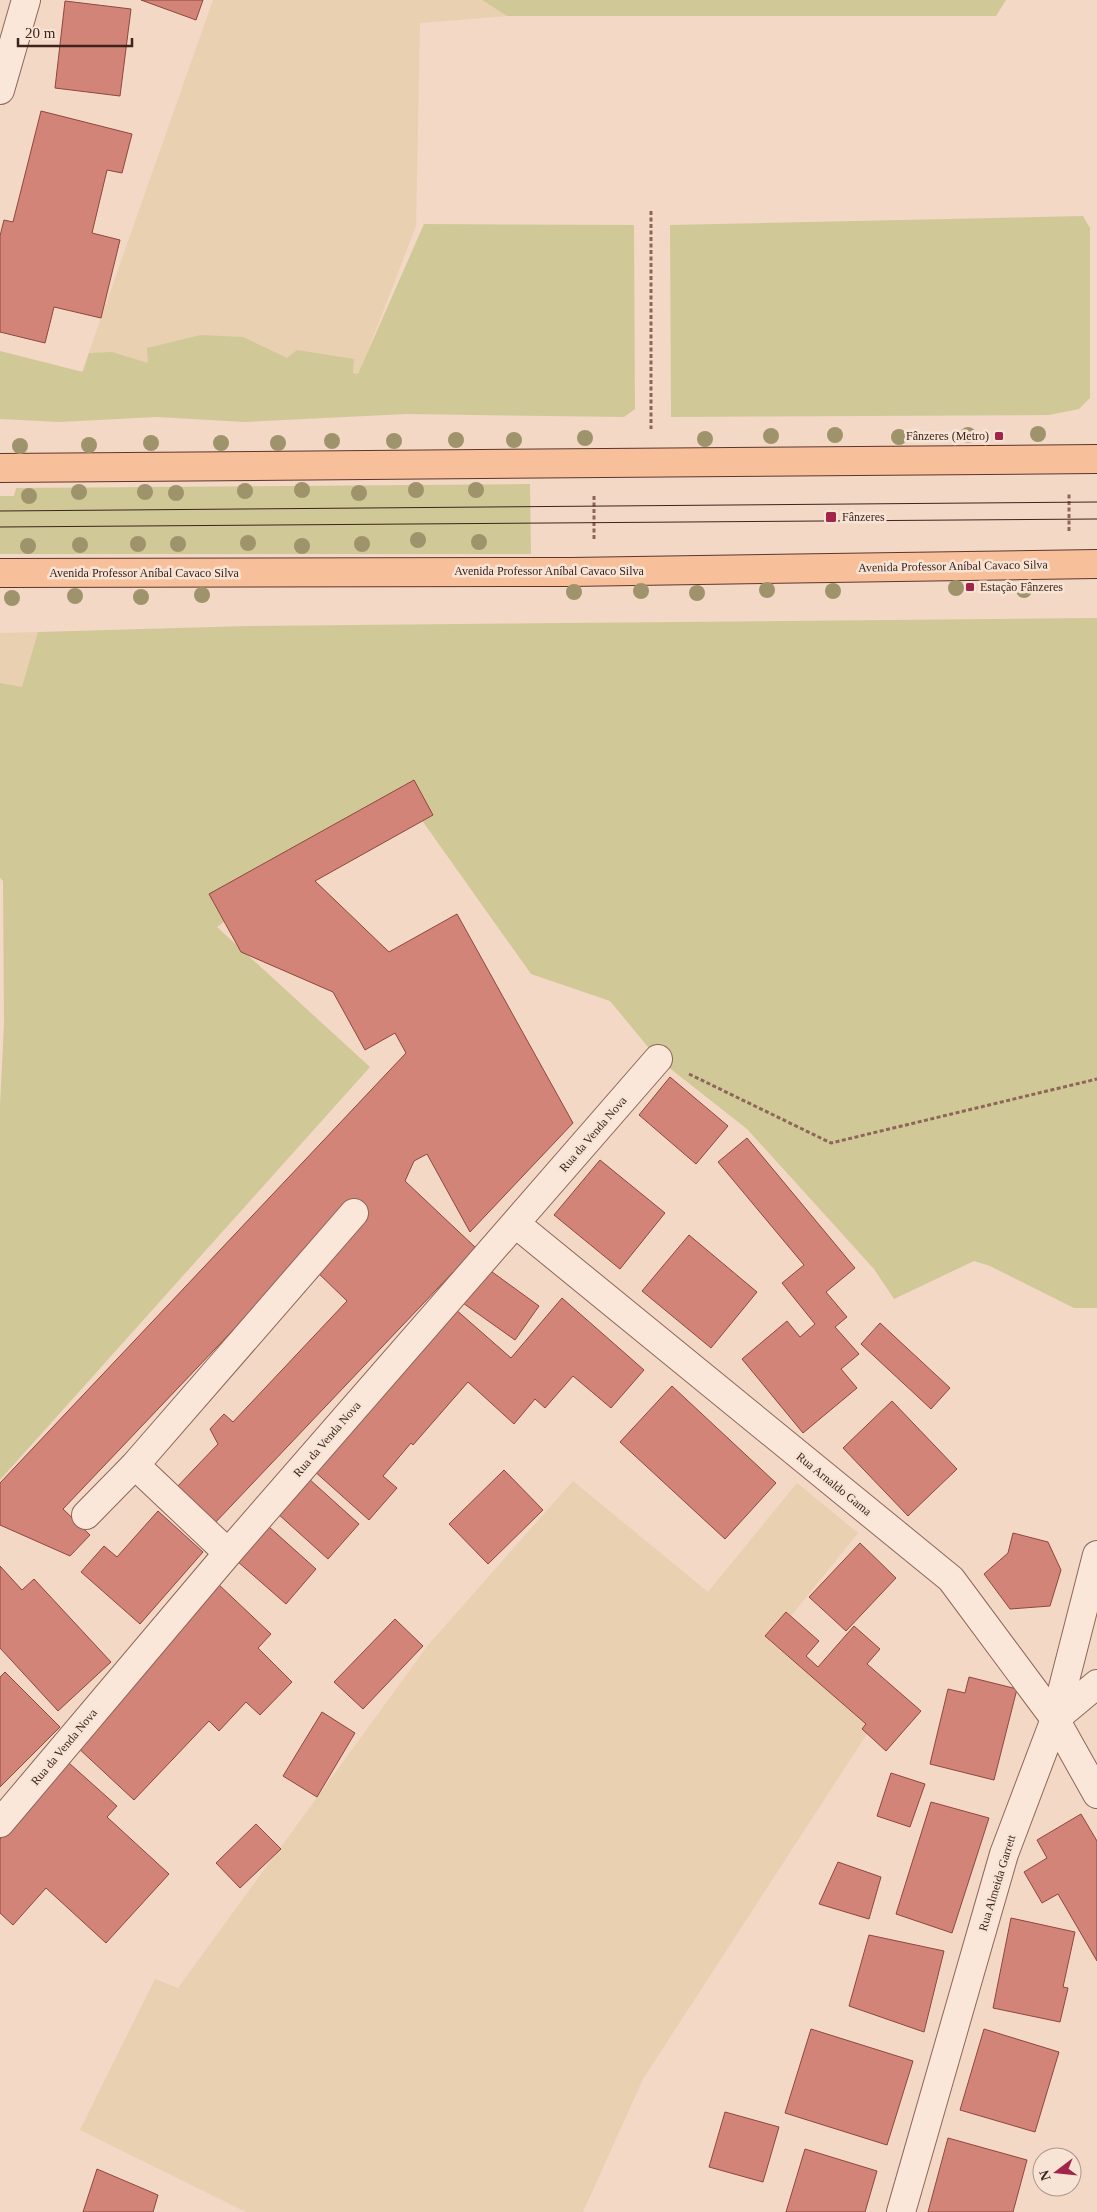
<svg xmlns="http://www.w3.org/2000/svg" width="1097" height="2212" font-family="Georgia,serif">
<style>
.farmland{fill:#e8d0b1}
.green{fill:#d1c897}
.building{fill:#d38478;stroke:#90463d}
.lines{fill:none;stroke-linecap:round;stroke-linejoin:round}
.minor-casing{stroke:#8e6659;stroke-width:30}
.major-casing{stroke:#5c362d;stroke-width:30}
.path{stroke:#8e6659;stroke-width:3;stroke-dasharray:4 2.5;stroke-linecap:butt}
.minor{stroke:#fbe7d9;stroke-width:28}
.major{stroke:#f7c09a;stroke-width:28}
.tram{stroke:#3d241e;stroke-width:1}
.tree{fill:#9f936c}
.poi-dot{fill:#a22448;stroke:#f8e4d5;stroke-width:2}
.labels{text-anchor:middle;stroke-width:5;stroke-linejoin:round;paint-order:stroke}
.poi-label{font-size:12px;fill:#3d241e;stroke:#f8e4d5;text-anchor:start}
.street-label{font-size:12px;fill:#3d241e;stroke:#f8e4d5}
</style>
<rect width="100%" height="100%" fill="#f2d8c5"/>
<g class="farmland">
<polygon points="213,0 482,0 507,16 420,23 416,226 359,374 82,372"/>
<polygon points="38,632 38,635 0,762 0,633"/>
<polygon points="573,1481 708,1592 797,1483 858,1533 770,1642 872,1726 643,2079 583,2212 246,2212 80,2130 155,1979 178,1988 429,1644"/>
</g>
<g class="green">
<polygon points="482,0 1006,0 996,16 507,16"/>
<polygon points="1083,216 1090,228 1090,398 1079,409 1049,415 671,417 670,225"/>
<polygon points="424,224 634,225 635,409 624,417 406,414 244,422 157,417 59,422 0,419 0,351 83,372 89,353 112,352 148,363 147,348 201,335 243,337 287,358 297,350 354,359 353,373 358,374"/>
<polygon points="530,484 531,554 0,554 0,496 14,496 16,488"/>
<polygon points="1097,618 1097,1308 1074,1308 990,1266 974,1261 894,1299 874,1269 747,1129 658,1059 610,1001 531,974 399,788 217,927 370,1067 0,1480 0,1105 4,1024 3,881 0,878 0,683 22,687 38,632 248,626"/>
</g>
<g class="building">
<polygon points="141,0 203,0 196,20"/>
<polygon points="65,1 131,9 120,96 55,88"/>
<polygon points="41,111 132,134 122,173 107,170 92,233 120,240 101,318 54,307 45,343 0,332 0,236 4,220 13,222"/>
<polygon points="414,780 433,815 315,881 389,952 457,914 573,1123 470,1232 427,1154 414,1161 405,1181 476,1248 213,1525 175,1489 218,1444 210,1429 224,1414 233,1422 347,1301 312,1267 330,1228 63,1509 90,1535 70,1556 0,1525 0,1483 406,1053 395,1033 365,1050 333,992 241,952 209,894"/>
<polygon points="670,1077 728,1126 696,1164 639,1115"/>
<polygon points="747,1138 855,1268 826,1292 847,1317 835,1327 859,1354 841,1369 857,1388 803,1433 742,1359 787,1321 800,1337 815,1324 782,1283 804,1265 718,1162"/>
<polygon points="600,1160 665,1213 620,1269 554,1215"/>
<polygon points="689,1235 757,1292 711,1348 642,1291"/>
<polygon points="488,1269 539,1306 515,1340 463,1303"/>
<polygon points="562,1298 644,1370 611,1408 573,1376 545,1408 535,1399 514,1424 468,1382 413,1445 411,1443 383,1476 397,1488 369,1520 313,1470 454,1308 511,1358"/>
<polygon points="880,1323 950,1388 931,1409 861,1344"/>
<polygon points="672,1386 776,1483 725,1539 620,1442"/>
<polygon points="892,1401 957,1469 908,1516 843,1448"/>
<polygon points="504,1470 543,1510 488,1564 449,1524"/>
<polygon points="308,1478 359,1524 328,1559 277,1513"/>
<polygon points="158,1511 203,1552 140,1624 81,1572 104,1546 117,1557"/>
<polygon points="268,1526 316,1569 286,1604 237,1561"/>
<polygon points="1013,1533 1048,1542 1061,1570 1050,1606 1010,1609 984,1574 1008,1553"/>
<polygon points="860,1543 896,1578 846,1631 809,1597"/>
<polygon points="0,1566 22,1590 34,1579 111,1662 58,1711 0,1648"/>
<polygon points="217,1583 271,1634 258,1648 292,1682 260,1715 246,1702 219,1731 209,1721 134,1800 76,1746 148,1670 142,1663"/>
<polygon points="786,1612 819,1641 806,1656 818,1667 854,1626 880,1649 867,1664 921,1711 886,1751 862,1729 866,1724 765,1636"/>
<polygon points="395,1619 423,1646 363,1709 334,1682"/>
<polygon points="5,1672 60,1727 0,1787 0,1677"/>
<polygon points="969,1677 1017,1689 994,1780 930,1764 948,1689 965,1693"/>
<polygon points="322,1712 355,1733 317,1797 283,1776"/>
<polygon points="69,1763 117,1806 107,1817 169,1874 106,1943 46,1888 13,1925 0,1913 0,1839"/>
<polygon points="891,1773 925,1784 910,1827 877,1816"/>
<polygon points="931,1802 989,1818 952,1933 896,1914"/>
<polygon points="1081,1814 1097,1841 1097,1961 1058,1894 1042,1903 1024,1872 1047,1858 1037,1840"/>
<polygon points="256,1824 281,1849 240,1888 216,1863"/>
<polygon points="838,1862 881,1877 869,1919 819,1904"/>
<polygon points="1011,1918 1075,1932 1063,1987 1068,1988 1060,2022 993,2008"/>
<polygon points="869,1935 944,1951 924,2032 849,2006"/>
<polygon points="811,2029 913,2061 887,2145 785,2113"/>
<polygon points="984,2029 1059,2052 1035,2132 960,2110"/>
<polygon points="725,2112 779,2127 763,2182 709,2167"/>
<polygon points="948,2138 1027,2160 1013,2212 928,2212"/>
<polygon points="805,2149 877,2171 865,2212 786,2212"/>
<polygon points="97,2169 158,2195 153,2212 83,2212"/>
</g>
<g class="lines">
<g class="minor-casing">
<g id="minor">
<polyline points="0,90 26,0"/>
<polyline points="516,1224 951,1579 1055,1719 1097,1794"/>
<polyline points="135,1465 228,1553"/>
<polyline points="86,1515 135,1465 354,1213"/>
<polyline points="1055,1719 1097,1684"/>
<polyline points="0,1823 228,1553 658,1059"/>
<polyline points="901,2212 1004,1854 1055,1719 1097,1555"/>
</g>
</g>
<g class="major-casing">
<g id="major">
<polyline points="0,468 1097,459"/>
<polyline points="0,573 570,572 1097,564"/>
</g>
</g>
<g class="path">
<polyline points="651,211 651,429"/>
<polyline points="1069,531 1069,492"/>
<polyline points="594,539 594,496"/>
<polyline points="689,1074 831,1143 1097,1079"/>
</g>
<use href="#minor" class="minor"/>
<use href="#major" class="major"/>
<g class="tram">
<polyline points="0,511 1097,502"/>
<polyline points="0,527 1097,519"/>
</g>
</g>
<g class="tree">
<circle cx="1038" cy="434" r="8"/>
<circle cx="835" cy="435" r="8"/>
<circle cx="968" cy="435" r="8"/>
<circle cx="771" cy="436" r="8"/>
<circle cx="899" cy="437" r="8"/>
<circle cx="585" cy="438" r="8"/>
<circle cx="705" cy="439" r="8"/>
<circle cx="456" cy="440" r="8"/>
<circle cx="514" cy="440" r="8"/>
<circle cx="332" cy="441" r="8"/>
<circle cx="394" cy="441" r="8"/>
<circle cx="151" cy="443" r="8"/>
<circle cx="221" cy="443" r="8"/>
<circle cx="278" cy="443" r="8"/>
<circle cx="89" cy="445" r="8"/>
<circle cx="20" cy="446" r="8"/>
<circle cx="302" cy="490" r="8"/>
<circle cx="416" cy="490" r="8"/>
<circle cx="476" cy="490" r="8"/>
<circle cx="245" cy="491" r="8"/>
<circle cx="79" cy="492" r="8"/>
<circle cx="145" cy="492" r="8"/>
<circle cx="176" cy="493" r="8"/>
<circle cx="359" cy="493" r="8"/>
<circle cx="29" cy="496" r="8"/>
<circle cx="418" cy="540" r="8"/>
<circle cx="479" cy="542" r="8"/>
<circle cx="248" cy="543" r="8"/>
<circle cx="138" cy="544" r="8"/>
<circle cx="178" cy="544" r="8"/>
<circle cx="362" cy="544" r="8"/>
<circle cx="80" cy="545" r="8"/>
<circle cx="28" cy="546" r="8"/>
<circle cx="302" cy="546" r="8"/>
<circle cx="956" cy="588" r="8"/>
<circle cx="767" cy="590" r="8"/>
<circle cx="1024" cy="590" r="8"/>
<circle cx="641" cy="591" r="8"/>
<circle cx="833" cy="591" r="8"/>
<circle cx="574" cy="592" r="8"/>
<circle cx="697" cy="593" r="8"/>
<circle cx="202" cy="595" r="8"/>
<circle cx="75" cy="596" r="8"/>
<circle cx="141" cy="597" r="8"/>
<circle cx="12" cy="598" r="8"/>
</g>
<g class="poi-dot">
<rect x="994" y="431" width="10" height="10" rx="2.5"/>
<rect x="825" y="511" width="12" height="12" rx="2.5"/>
<rect x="965" y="582" width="10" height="10" rx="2.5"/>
</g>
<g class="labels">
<g class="poi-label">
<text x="989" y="440" text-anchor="end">Fânzeres (Metro)</text>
<text x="842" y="521">Fânzeres</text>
<text x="980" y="591">Estação Fânzeres</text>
</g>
<g class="street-label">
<text transform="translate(953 566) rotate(-1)" y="4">Avenida Professor Aníbal Cavaco Silva</text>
<text x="549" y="575">Avenida Professor Aníbal Cavaco Silva</text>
<text x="144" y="577">Avenida Professor Aníbal Cavaco Silva</text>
<text transform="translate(593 1134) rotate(-49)" y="4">Rua da Venda Nova</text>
<text transform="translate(327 1439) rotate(-49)" y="4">Rua da Venda Nova</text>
<text transform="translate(834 1484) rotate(39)" y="4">Rua Arnaldo Gama</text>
<text transform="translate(64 1747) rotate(-50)" y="4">Rua da Venda Nova</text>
<text transform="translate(997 1883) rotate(-73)" y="4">Rua Almeida Garrett</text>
</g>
</g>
<g transform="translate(1057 2172) rotate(254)"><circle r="24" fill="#f8e4d5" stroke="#ad978c"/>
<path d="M0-4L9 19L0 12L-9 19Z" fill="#a22448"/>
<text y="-8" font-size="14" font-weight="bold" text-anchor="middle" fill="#3d241e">N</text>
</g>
<path d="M18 38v8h114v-8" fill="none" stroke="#3d241e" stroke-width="2.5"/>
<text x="25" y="38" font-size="15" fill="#3d241e" stroke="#f8e4d5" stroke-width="4" paint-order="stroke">20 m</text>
</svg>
